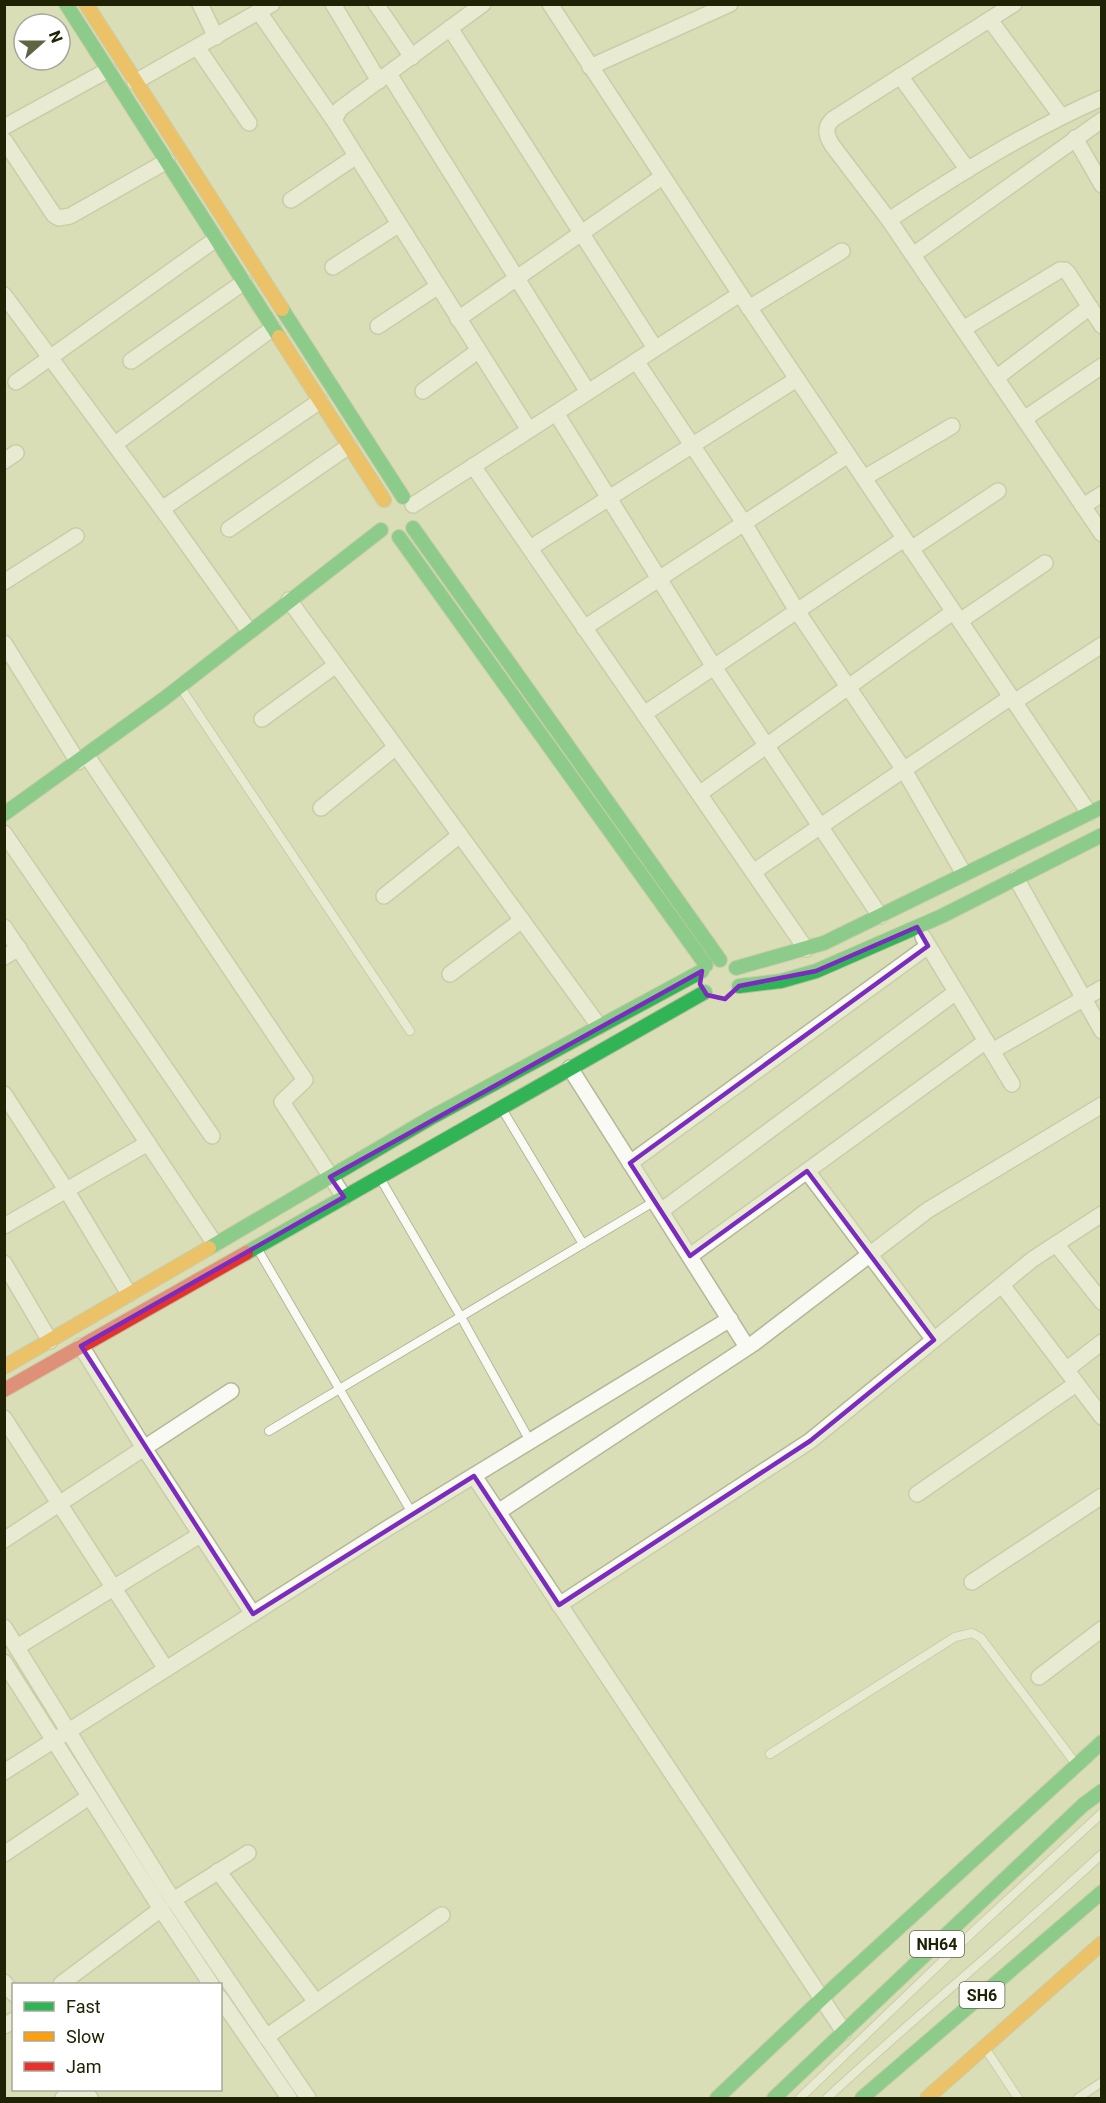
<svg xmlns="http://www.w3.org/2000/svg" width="1106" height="2103" font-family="Roboto,sans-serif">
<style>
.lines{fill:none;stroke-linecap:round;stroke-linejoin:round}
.lane-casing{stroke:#b4b898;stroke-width:10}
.street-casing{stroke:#b4b898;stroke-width:18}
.fast-casing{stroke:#b4b898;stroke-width:16}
.slow-casing{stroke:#b4b898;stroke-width:16}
.jam-casing{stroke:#b4b898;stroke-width:16}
.lane{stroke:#f9faf4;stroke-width:8}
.street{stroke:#f9faf4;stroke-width:15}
.fast{stroke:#30b455;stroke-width:14}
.slow{stroke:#ff9f0a;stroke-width:14}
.jam{stroke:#e5322d;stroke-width:14}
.marked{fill:none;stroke:#7b2cbf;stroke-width:4.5;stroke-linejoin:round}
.labels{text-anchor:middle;stroke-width:6;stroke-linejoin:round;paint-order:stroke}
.shield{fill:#fff;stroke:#636450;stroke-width:1.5}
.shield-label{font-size:16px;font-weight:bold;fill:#202205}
</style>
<rect width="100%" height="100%" fill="#dadeb6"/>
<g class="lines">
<g class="lane-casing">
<g id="lane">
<polyline points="181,688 410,1031"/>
<polyline points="502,1109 583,1244"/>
<polyline points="380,1178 461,1317 530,1441"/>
<polyline points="257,1248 412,1513"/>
<polyline points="269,1431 655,1201"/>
<polyline points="770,1754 955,1637 972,1633 981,1638 1076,1764"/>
<polyline points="985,2048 1018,2098"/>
<polyline points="800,2098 976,1929 1102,1813"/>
<path d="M827,2098C917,2015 1012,1937 1102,1854"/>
<polyline points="1078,2098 1102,2082"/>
</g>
</g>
<g class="street-casing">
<g id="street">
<polyline points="200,4 216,37"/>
<polyline points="333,4 379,81"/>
<polyline points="376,4 412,57"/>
<polyline points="483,4 340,109 336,116 335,122 529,430"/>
<polyline points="550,4 740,294 1089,813"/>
<path d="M1014,4L833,119C824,127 826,135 832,145L889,220L1102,534"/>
<polyline points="259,12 335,122"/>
<polyline points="990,20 1061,116"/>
<polyline points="450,28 655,348"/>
<polyline points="197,47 249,123"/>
<polyline points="590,67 730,4"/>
<polyline points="389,74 588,392"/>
<polyline points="900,76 968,170"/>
<polyline points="135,82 272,4"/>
<polyline points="4,127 108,70"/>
<polyline points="1075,138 1102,185"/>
<polyline points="4,140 54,215 59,218 70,216 167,161"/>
<polyline points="291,200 355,157"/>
<path d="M889,220C957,175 1027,131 1102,98"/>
<polyline points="913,255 1102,120"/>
<polyline points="333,267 398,225"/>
<polyline points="4,295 162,509 249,631"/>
<polyline points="749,308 842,251"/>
<polyline points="458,319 662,177"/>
<polyline points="378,326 437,287"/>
<polyline points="963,329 1060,270 1065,270 1068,273 1102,326"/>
<polyline points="131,361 244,282"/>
<polyline points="636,361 744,523 797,611 904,770 964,874"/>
<polyline points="996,378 1090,307"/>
<polyline points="16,382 216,239"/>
<polyline points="423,391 478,351"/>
<polyline points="556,413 714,667 880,916"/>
<polyline points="1024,419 1102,366"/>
<polyline points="115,444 273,328"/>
<polyline points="4,461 16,453"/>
<polyline points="473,466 806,949"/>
<polyline points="864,478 952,426"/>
<polyline points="413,505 740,294"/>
<polyline points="1083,506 1102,494"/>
<polyline points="162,509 320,401"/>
<polyline points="229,529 349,446"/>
<polyline points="530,548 797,379"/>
<polyline points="911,549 998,491"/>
<polyline points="4,582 76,536"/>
<polyline points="289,600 599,1026"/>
<polyline points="960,621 1045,563"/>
<polyline points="584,628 848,455"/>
<polyline points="4,643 78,762"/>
<polyline points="1014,702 1102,645"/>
<polyline points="644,714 904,539"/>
<polyline points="262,719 336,665"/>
<polyline points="87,756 305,1080 282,1102 344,1197"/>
<polyline points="699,794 953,612"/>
<polyline points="321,808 396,747"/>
<polyline points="4,833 212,1136"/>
<polyline points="753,872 1011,697"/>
<polyline points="1016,878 1102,1031"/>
<polyline points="384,896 460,835"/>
<polyline points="4,927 215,1244"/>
<polyline points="923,937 1012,1084"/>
<polyline points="4,957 19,948"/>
<polyline points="450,974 522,920"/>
<polyline points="992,1051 1102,988"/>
<polyline points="570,1068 747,1347"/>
<polyline points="4,1094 67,1191 129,1294"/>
<polyline points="630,1163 928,946"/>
<polyline points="807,1171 934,1340"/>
<polyline points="661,1211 956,992"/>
<polyline points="4,1226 148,1143"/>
<polyline points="1056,1244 1102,1302"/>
<polyline points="690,1256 986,1041"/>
<polyline points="4,1263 50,1341"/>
<polyline points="1002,1285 1102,1417"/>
<polyline points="81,1346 144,1448 253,1614"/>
<polyline points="1066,1370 1102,1342"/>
<polyline points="4,1418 166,1669"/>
<polyline points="474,1476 844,2032"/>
<polyline points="917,1494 1076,1384"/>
<polyline points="498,1512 754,1343 928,1210 1102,1105"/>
<polyline points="4,1540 231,1391"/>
<polyline points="972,1582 1102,1496"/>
<polyline points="559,1605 810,1441 1033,1259 1102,1214"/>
<polyline points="4,1627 164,1886 308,2098"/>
<polyline points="17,1647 200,1535"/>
<polyline points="4,1662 161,1909 211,1984"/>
<polyline points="1039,1677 1102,1629"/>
<polyline points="4,1772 388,1528 730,1319"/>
<polyline points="4,1854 89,1797"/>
<polyline points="218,1871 316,2002"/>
<polyline points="173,1900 248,1853"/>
<polyline points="4,1982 14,1994"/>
<polyline points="61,1984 161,1909"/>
<polyline points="220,1998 289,2098"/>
<polyline points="4,2026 14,2020"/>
<polyline points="266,2037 442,1915"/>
<polyline points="83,2090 90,2098"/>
<polyline points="63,2098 75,2090"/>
</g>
</g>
<g class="fast-casing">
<g id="fast">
<polyline points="66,4 279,337"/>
<polyline points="282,309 403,497"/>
<polyline points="413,528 720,960"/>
<polyline points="399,537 706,965"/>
<polyline points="4,814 165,698 381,530"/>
<polyline points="736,968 824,943 1102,807"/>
<polyline points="739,986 781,981 816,971 942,916 1102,835"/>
<polyline points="209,1248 432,1117 702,971"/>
<polyline points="246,1253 705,992"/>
<polyline points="717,2098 832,1989 1102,1742"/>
<polyline points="774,2098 1083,1805 1102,1791"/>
<polyline points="862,2098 1102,1892"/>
</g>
</g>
<g class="slow-casing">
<g id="slow">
<polyline points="86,4 282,309"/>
<polyline points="279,337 384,500"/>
<polyline points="4,1367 209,1248"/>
<polyline points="927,2098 1102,1943"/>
</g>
</g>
<g class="jam-casing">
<polyline id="jam" points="4,1390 246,1253"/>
</g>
<use href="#lane" class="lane"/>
<use href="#street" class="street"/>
<use href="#fast" class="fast"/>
<use href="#slow" class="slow"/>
<use href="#jam" class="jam"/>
</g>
<path d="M0 0H1106V2103H0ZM917,927L928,946L630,1163L690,1256L807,1171L934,1340L810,1441L559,1605L474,1476L253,1614L81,1346L344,1197L330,1177L702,971L700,984L707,995L725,999L739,986L816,971Z" fill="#dadeb6" fill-opacity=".55" fill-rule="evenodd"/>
<path class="marked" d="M917,927L928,946L630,1163L690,1256L807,1171L934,1340L810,1441L559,1605L474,1476L253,1614L81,1346L344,1197L330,1177L702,971L700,984L707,995L725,999L739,986L816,971Z"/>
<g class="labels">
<g class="shield">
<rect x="910" y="1931" width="54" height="26" rx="4.5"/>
<rect x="959.5" y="1982" width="45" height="26" rx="4.5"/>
</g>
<g class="shield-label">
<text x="937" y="1950">NH64</text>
<text x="982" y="2001">SH6</text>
</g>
</g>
<rect width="1106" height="2103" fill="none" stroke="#202205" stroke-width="12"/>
<rect x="12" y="1983" width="210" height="108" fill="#ffffff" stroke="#a6a79b" stroke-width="1.5"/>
<rect x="24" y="2002" width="30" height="9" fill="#30b455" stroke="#a6a79b" stroke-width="1.5"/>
<text x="66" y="2013" font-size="18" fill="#202205">Fast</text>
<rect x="24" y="2032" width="30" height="9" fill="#ff9f0a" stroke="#a6a79b" stroke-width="1.5"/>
<text x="66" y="2043" font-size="18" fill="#202205">Slow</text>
<rect x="24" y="2062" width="30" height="9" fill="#e5322d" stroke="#a6a79b" stroke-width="1.5"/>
<text x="66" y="2073" font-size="18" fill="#202205">Jam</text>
<g transform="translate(42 42) rotate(69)"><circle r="28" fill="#ffffff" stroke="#a6a79b" stroke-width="1.5"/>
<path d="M0-4.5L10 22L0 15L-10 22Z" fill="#616443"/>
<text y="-9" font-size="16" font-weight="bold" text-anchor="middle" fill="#202205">N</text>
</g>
</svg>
